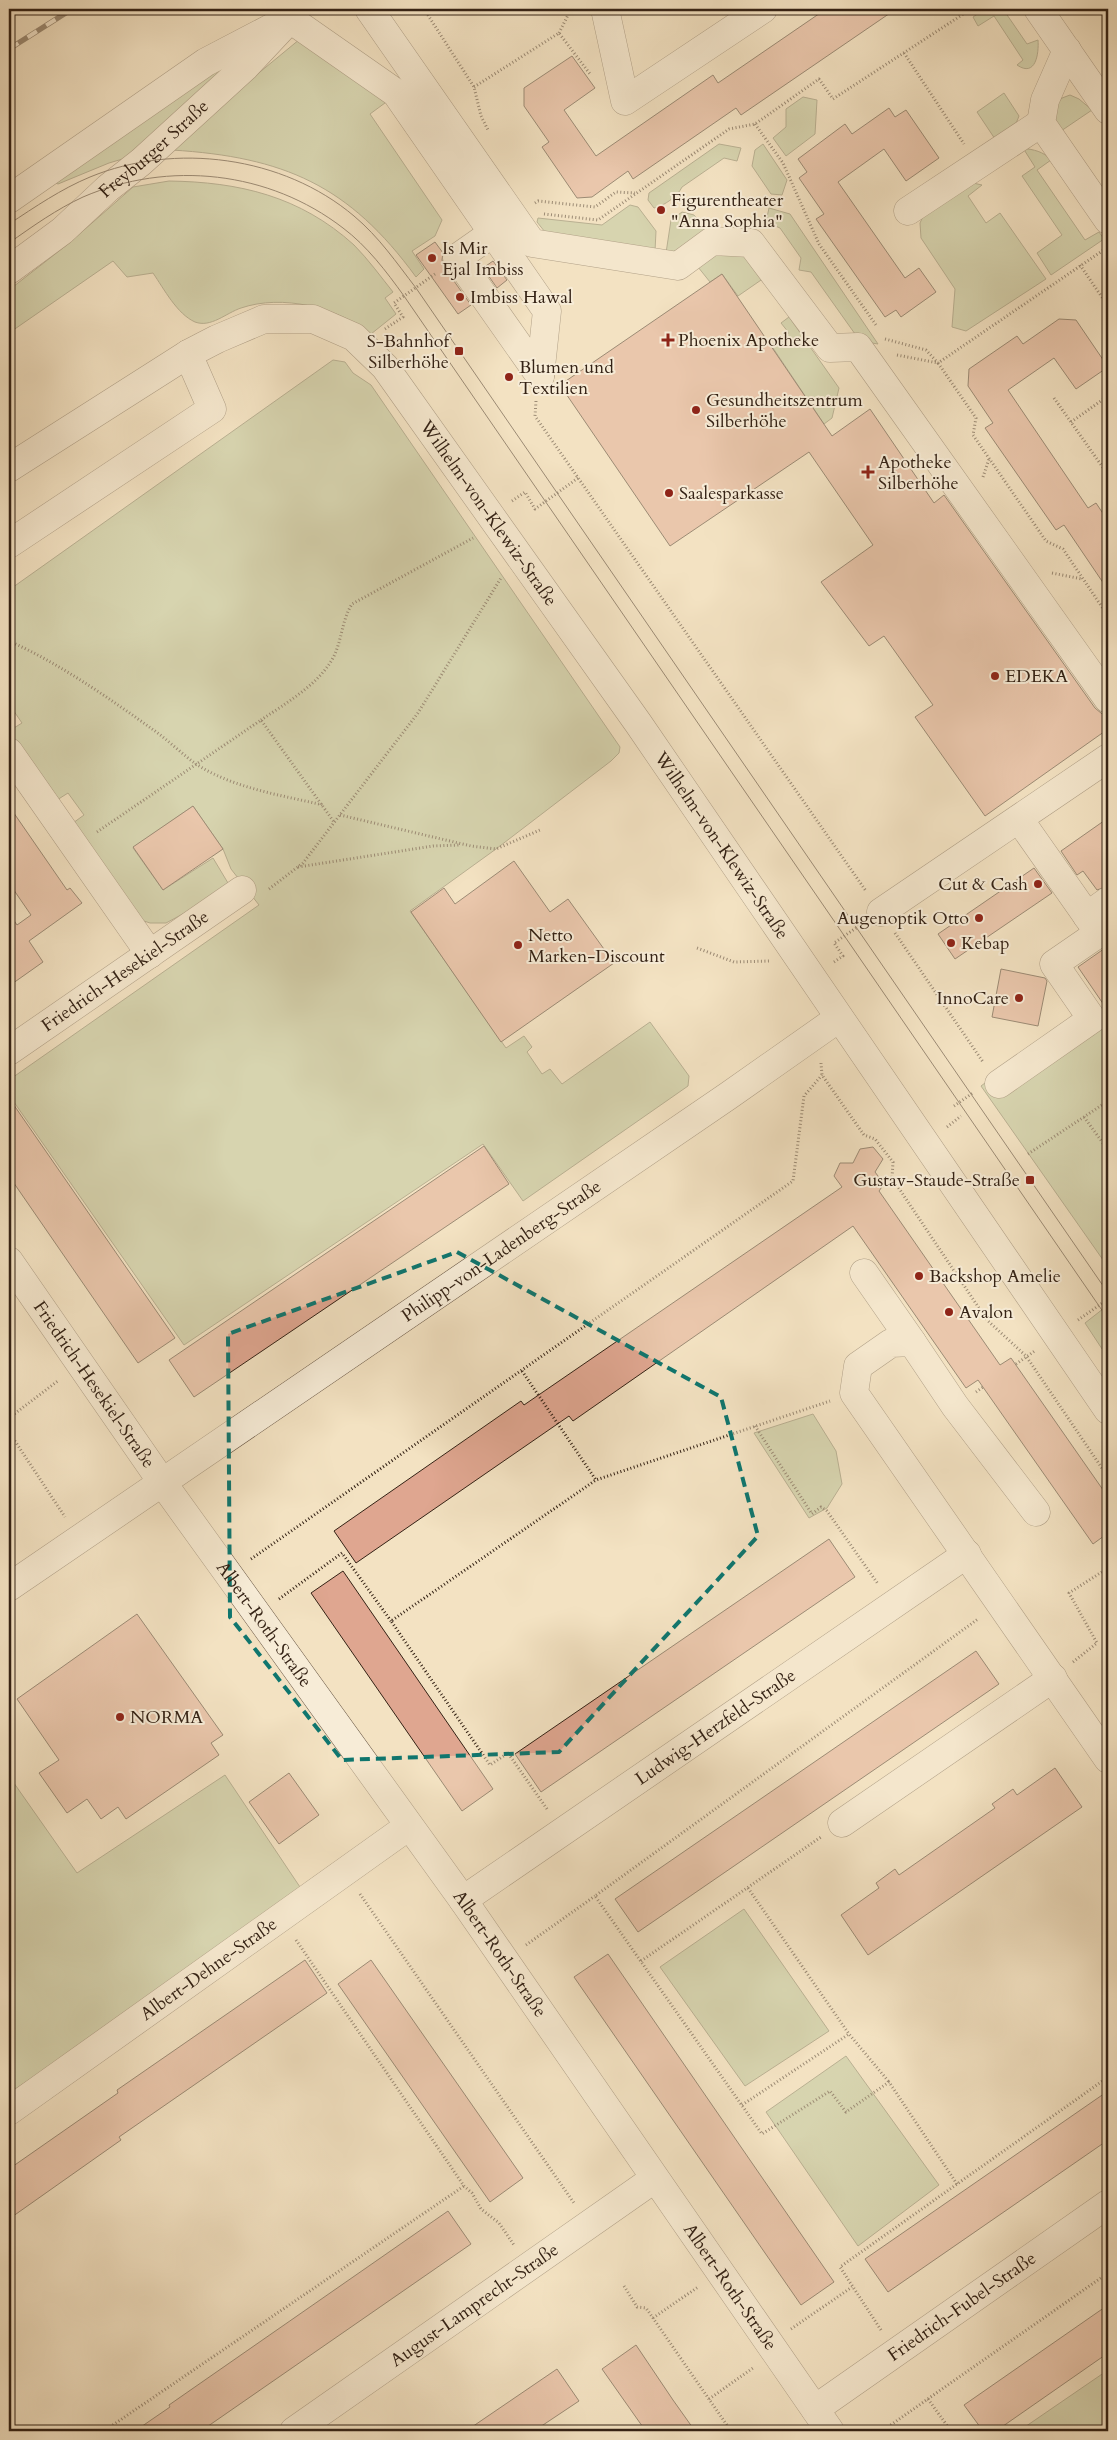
<svg xmlns="http://www.w3.org/2000/svg" width="1117" height="2440" font-family="Cardo,serif">
<style>
.green{fill:#b6c497;stroke:#757356}
.building{fill:#dfa690;stroke:#342215}
.lines{fill:none;stroke-linecap:round;stroke-linejoin:round}
.minor-casing{stroke:#645240;stroke-width:29}
.path{stroke:#342215;stroke-width:3;stroke-dasharray:1 2.5;stroke-linecap:butt}
.minor{stroke:#f7ecd7;stroke-width:28}
.tram{stroke:#342215;stroke-width:1}
.rail-casing{stroke:#342215;stroke-width:5.5}
.rail{stroke:#f7ecd7;stroke-width:4;stroke-dasharray:11;stroke-linecap:butt}
.marked{fill:none;stroke:#0f766e;stroke-width:4;stroke-dasharray:10 6;stroke-linejoin:round}
.poi-dot{fill:#8f2418;stroke:#f7ecd7;stroke-width:2}
.labels{text-anchor:middle;stroke-width:4;stroke-linejoin:round;paint-order:stroke}
.street-label{font-size:18px;fill:#342215;stroke:#f7ecd7}
.poi-label{font-size:18px;fill:#342215;stroke:#f7ecd7;text-anchor:start}
</style>
<rect width="100%" height="100%" fill="#f3e2c2"/>
<filter id="stains"><feTurbulence type="fractalNoise" baseFrequency=".004" numOctaves="4"/><feColorMatrix values="0 0 0 0 .2 0 0 0 0 .09 0 0 0 0 .02 0 0 0 .5 -.17"/></filter>
<radialGradient id="worn" r=".72"><stop offset=".6" stop-color="#630" stop-opacity="0"/><stop offset="1" stop-color="#630" stop-opacity=".3"/></radialGradient>
<g class="green">
<path d="M985,9H1003L1027,44L1038,40C1039,53 1036,78 1017,65L1023,60L994,16L978,26L973,17Z"/>
<polygon points="263,34 136,155 109,163 58,184 52,181"/>
<path d="M300,39L389,100L370,114L442,220L435,236L412,251L424,269L416,277C349,185 284,157 172,150L243,86Z"/>
<polygon points="1004,93 1019,116 1015,126 997,142 977,112"/>
<polygon points="1070,95 1079,99 1092,110 1061,131 1055,119 1055,106 1062,98"/>
<polygon points="803,97 817,100 815,134 786,156 773,138 786,127 786,109"/>
<path d="M719,144L741,148L737,161L724,158L682,187C678,196 664,206 654,208L648,200L649,193Z"/>
<polygon points="763,144 787,180 782,195 771,194 752,166 755,150"/>
<path d="M1023,148C1034,150 1043,151 1051,160L1037,170L1085,240L1099,232L1104,239L1051,275L1037,253L1062,235L1022,176L1035,167Z"/>
<path d="M169,181C239,182 300,196 354,245C368,259 381,277 393,292L385,298L396,314L371,334C337,307 282,294 241,308C226,313 211,328 195,322C177,314 164,289 153,273L127,277L113,261L9,333V290L68,244L133,187Z"/>
<polygon points="973,183 982,185 968,196 986,223 1000,213 1046,279 966,331 952,327 955,289 921,238 920,223 925,212"/>
<polygon points="630,205 638,207 656,231 655,251 549,237 537,222 538,218 602,225"/>
<polygon points="769,208 790,214 878,344 860,341 811,272 799,270 801,258 780,228 766,222"/>
<polygon points="682,212 694,215 705,229 702,240 677,256 666,253 671,220"/>
<polygon points="710,249 748,256 764,278 738,296 722,274 710,282 698,267"/>
<polygon points="789,317 839,388 832,418 824,424 771,345 789,333 781,323"/>
<polygon points="333,360 345,362 353,373 371,385 620,747 619,753 611,761 496,849 410,911 506,1048 524,1036 532,1047 527,1052 542,1074 550,1069 562,1084 650,1022 689,1076 688,1086 523,1201 483,1144 184,1345 9,1095 9,1080 259,905 231,869 223,849 193,806 133,848 163,890 213,858 231,888 166,923 150,923 138,919 73,823 84,815 68,793 57,800 9,731 22,723 9,704 9,590"/>
<polygon points="1089,1005 1108,1032 1108,1267 981,1086"/>
<polygon points="1108,1305 1108,1358 1085,1323"/>
<polygon points="813,1414 836,1451 842,1484 827,1508 809,1518 754,1433"/>
<polygon points="225,1775 308,1899 9,2093 9,1776 77,1873"/>
<polygon points="744,1909 829,2031 745,2086 660,1967"/>
<polygon points="846,2056 939,2185 858,2246 766,2112"/>
<polygon points="1108,2370 1108,2431 1019,2431"/>
</g>
<g class="building">
<polygon points="826,9 896,9 741,115 736,108 633,179 628,171 592,197 577,198 542,147 549,142 524,106 524,88 572,56 595,88 564,110 596,156 713,75 718,83"/>
<polygon points="889,108 895,117 906,110 939,158 906,181 884,149 838,182 905,278 919,268 936,292 901,317 896,310 885,317 816,219 824,214 799,178 807,172 798,159 845,124 852,134"/>
<polygon points="435,242 443,253 442,260 444,267 471,305 458,314 416,255"/>
<polygon points="493,261 507,280 497,288 483,268"/>
<polygon points="722,274 832,436 870,409 934,503 944,495 1095,708 1108,719 1108,729 985,816 915,717 933,705 884,636 869,646 821,582 873,545 809,452 670,546 560,385"/>
<polygon points="1059,319 1076,320 1108,367 1076,389 1054,358 1008,390 1088,508 1096,503 1108,521 1108,590 1064,525 1056,530 985,428 993,423 968,386 969,369 1017,336 1023,344"/>
<polygon points="9,806 67,890 70,888 82,903 29,941 43,962 9,986 9,913 17,925 31,915 9,883"/>
<polygon points="193,806 223,849 163,890 133,847"/>
<polygon points="1108,818 1108,886 1097,890 1083,871 1077,875 1061,851"/>
<polygon points="514,861 550,912 568,899 614,963 501,1042 411,912 444,888 455,904"/>
<polygon points="1034,868 1052,893 955,959 938,934"/>
<polygon points="1108,946 1108,1011 1078,967"/>
<polygon points="1001,969 1045,978 1047,981 1038,1026 992,1017"/>
<polygon points="9,1098 175,1338 138,1363 9,1176"/>
<polygon points="484,1146 509,1184 194,1397 169,1360"/>
<polygon points="873,1147 883,1159 875,1172 884,1184 879,1191 1000,1365 1011,1358 1108,1497 1108,1533 1093,1544 978,1380 966,1388 853,1226 573,1421 569,1416 356,1563 334,1531 521,1401 524,1405 842,1187 834,1176 840,1163 853,1163 860,1149"/>
<polygon points="829,1539 855,1577 541,1792 515,1754"/>
<polygon points="343,1571 493,1789 462,1811 311,1593"/>
<polygon points="137,1614 223,1735 211,1743 219,1755 126,1819 118,1807 101,1819 87,1799 67,1813 39,1773 59,1760 17,1699"/>
<polygon points="976,1651 999,1684 638,1932 615,1899"/>
<polygon points="1055,1768 1082,1807 868,1955 841,1915 879,1888 876,1883 895,1869 899,1875 995,1808 992,1804 1013,1789 1017,1795"/>
<polygon points="289,1773 319,1815 279,1844 249,1802"/>
<polygon points="608,1954 834,2282 801,2305 574,1977"/>
<polygon points="305,1960 327,1993 119,2137 121,2140 9,2219 9,2169 118,2093 117,2090"/>
<polygon points="371,1960 523,2178 490,2202 338,1984"/>
<polygon points="1108,2091 1108,2140 888,2292 865,2259"/>
<polygon points="448,2211 471,2244 201,2431 135,2431 170,2407 169,2405"/>
<polygon points="1108,2305 1108,2353 996,2431 983,2431 964,2405"/>
<polygon points="636,2345 673,2400 695,2431 646,2431 640,2423 602,2369"/>
<polygon points="557,2369 579,2401 534,2431 466,2431"/>
</g>
<g class="lines">
<g class="minor-casing">
<g id="minor">
<polyline points="369,9 532,243 678,266 712,241 751,243 830,348 858,347 1108,699"/>
<polyline points="605,9 625,101 763,9"/>
<polyline points="1038,9 1108,110"/>
<polyline points="290,19 396,93 547,311 540,376"/>
<polyline points="1067,50 1045,100 1041,123 1108,220"/>
<polyline points="9,199 206,62 273,27"/>
<polyline points="908,211 1041,123"/>
<polyline points="507,223 457,258 540,376"/>
<path id="s1" d="M9,270L62,231L108,188L141,162L245,67L290,19"/>
<path id="s2" d="M9,468L188,354L217,339L264,319H313L354,337L385,367L638,723L1108,1410"/>
<polyline points="9,544 212,409 188,354"/>
<polyline points="9,752 150,954"/>
<polyline points="881,912 1108,758"/>
<polyline points="1087,916 1108,901"/>
<path id="s3" d="M9,1051L242,890"/>
<polyline points="999,1084 1092,1019 1054,964 1099,933 1019,819"/>
<path id="s4" d="M9,1261L162,1482L463,1900L830,2431"/>
<polyline points="864,1273 912,1342"/>
<polyline points="1036,1512 955,1406 912,1342 891,1343 858,1366 854,1393 1108,1759"/>
<path id="s5" d="M9,1587L728,1096L839,1018"/>
<polyline points="842,1823 1053,1678"/>
<path id="s6" d="M463,1900L967,1554"/>
<path id="s7" d="M9,2111L409,1826"/>
<path id="s8" d="M815,2409L1108,2204"/>
<path id="s9" d="M294,2431L654,2179"/>
</g>
</g>
<g class="path">
<polyline points="424,9 474,87 481,116 488,130"/>
<polyline points="559,33 571,9"/>
<polyline points="904,53 964,144"/>
<polyline points="474,87 559,33 590,74"/>
<polyline points="755,124 783,163 819,244 876,325"/>
<polyline points="535,203 538,201 595,207 616,192 635,193"/>
<polyline points="544,214 598,220 729,129 755,124 819,79 833,99 971,9"/>
<polyline points="1080,265 1108,306"/>
<polyline points="385,329 403,317 394,303 435,274"/>
<polyline points="885,339 926,350 938,363 1108,247"/>
<polyline points="897,355 938,363 976,418 973,435 1046,541 1063,549 1108,616"/>
<polyline points="1054,398 1104,469"/>
<polyline points="536,401 535,416 866,891"/>
<polyline points="1071,422 1108,396"/>
<polyline points="1108,466 1104,469 1108,474"/>
<polyline points="983,477 989,459"/>
<polyline points="512,501 525,492 535,509 578,478"/>
<polyline points="1052,573 1082,579"/>
<path d="M9,641C59,663 110,699 155,731C169,741 182,754 196,764C233,788 280,795 323,805"/>
<path d="M261,720C286,703 320,684 334,656C342,639 342,620 352,604L473,538"/>
<polyline points="340,815 471,846 496,849 540,830"/>
<polyline points="97,832 261,720 334,822"/>
<polyline points="298,867 433,846 460,845"/>
<polyline points="269,889 303,863 418,713 501,578"/>
<polyline points="895,933 983,1062"/>
<polyline points="697,948 734,962 769,961"/>
<polyline points="834,962 843,956 834,943 859,926"/>
<polyline points="821,1063 822,1075 864,1135 875,1139 893,1162 892,1178 987,1320 1026,1356 1108,1477"/>
<polyline points="954,1106 974,1092"/>
<polyline points="1084,1117 1108,1150"/>
<polyline points="947,1127 961,1116"/>
<polyline points="1028,1154 1108,1101"/>
<polyline points="1078,1320 1108,1299"/>
<polyline points="1016,1364 1036,1350"/>
<polyline points="522,1371 596,1480 830,1401"/>
<polyline points="976,1392 983,1387"/>
<polyline points="9,1418 59,1380"/>
<polyline points="755,1426 812,1514 821,1507 827,1511 878,1584"/>
<polyline points="9,1432 65,1517"/>
<polyline points="251,1559 793,1181 804,1096 822,1075"/>
<polyline points="279,1599 342,1553 391,1621"/>
<polyline points="1073,1662 1097,1643 1069,1593 1108,1568"/>
<polyline points="547,1809 508,1753 490,1765 391,1621 596,1480"/>
<polyline points="748,1888 849,2034 889,2082"/>
<polyline points="360,1894 574,2203"/>
<polyline points="296,1940 464,2186 472,2193 481,2209 499,2223 514,2245"/>
<polyline points="526,1945 595,1896"/>
<polyline points="641,1961 821,1837"/>
<polyline points="742,2105 849,2034"/>
<polyline points="957,2184 889,2082 846,2112 830,2091 762,2134 595,1896 978,1619"/>
<polyline points="624,2286 637,2307 646,2308 731,2431"/>
<polyline points="653,2318 698,2287"/>
<polyline points="791,2329 852,2287"/>
<polyline points="881,2330 840,2267 1108,2077"/>
<polyline points="709,2399 753,2368"/>
<polyline points="928,2399 951,2431"/>
<polyline points="104,2431 464,2186"/>
<polyline points="882,2431 1108,2273"/>
</g>
<use href="#minor" class="minor"/>
<g class="tram">
<path d="M9,224C35,207 61,189 90,177C175,142 283,156 354,216C379,237 396,262 416,288L1108,1293"/>
<path d="M9,243C33,226 57,209 83,197C169,160 269,171 343,228C367,246 386,271 404,296L1108,1319"/>
</g>
<g class="rail-casing">
<polyline id="rail" points="9,49 72,9"/>
</g>
<use href="#rail" class="rail"/>
</g>
<path d="M0 0H1117V2440H0ZM457,1252L721,1397L758,1536L559,1752L342,1760L230,1617L228,1334Z" fill="#f3e2c2" fill-opacity=".55" fill-rule="evenodd"/>
<path class="marked" d="M457,1252L721,1397L758,1536L559,1752L342,1760L230,1617L228,1334Z"/>
<g class="poi-dot">
<circle cx="661" cy="210" r="5"/>
<circle cx="432" cy="258" r="5"/>
<circle cx="460" cy="297" r="5"/>
<path d="M665.5 332.5h5v5h5v5h-5v5h-5v-5h-5v-5h5z"/>
<rect x="454" y="346" width="10" height="10" rx="2.5"/>
<circle cx="509" cy="377" r="5"/>
<circle cx="696" cy="410" r="5"/>
<path d="M865.5 464.5h5v5h5v5h-5v5h-5v-5h-5v-5h5z"/>
<circle cx="669" cy="493" r="5"/>
<circle cx="995" cy="676" r="5"/>
<circle cx="1038" cy="884" r="5"/>
<circle cx="979" cy="918" r="5"/>
<circle cx="951" cy="943" r="5"/>
<circle cx="518" cy="945" r="5"/>
<circle cx="1019" cy="998" r="5"/>
<rect x="1025" y="1175" width="10" height="10" rx="2.5"/>
<circle cx="919" cy="1276" r="5"/>
<circle cx="949" cy="1312" r="5"/>
<circle cx="120" cy="1717" r="5"/>
</g>
<g class="labels">
<g class="street-label">
<text dy="6" stroke="none"><textPath href="#s1" startOffset="189">Freyburger Straße</textPath></text>
<text dy="6" stroke="none"><textPath href="#s2" startOffset="612">Wilhelm-von-Klewiz-Straße</textPath></text>
<text dy="6" stroke="none"><textPath href="#s2" startOffset="1018">Wilhelm-von-Klewiz-Straße</textPath></text>
<text dy="6" stroke="none"><textPath href="#s3" startOffset="141">Friedrich-Hesekiel-Straße</textPath></text>
<text dy="6" stroke="none"><textPath href="#s5" startOffset="596">Philipp-von-Ladenberg-Straße</textPath></text>
<text dy="6" stroke="none"><textPath href="#s4" startOffset="150">Friedrich-Hesekiel-Straße</textPath></text>
<text dy="6" stroke="none"><textPath href="#s4" startOffset="444">Albert-Roth-Straße</textPath></text>
<text dy="6" stroke="none"><textPath href="#s6" startOffset="306">Ludwig-Herzfeld-Straße</textPath></text>
<text dy="6" stroke="none"><textPath href="#s4" startOffset="849">Albert-Roth-Straße</textPath></text>
<text dy="6" stroke="none"><textPath href="#s7" startOffset="245">Albert-Dehne-Straße</textPath></text>
<text dy="6" stroke="none"><textPath href="#s4" startOffset="1254">Albert-Roth-Straße</textPath></text>
<text dy="6" stroke="none"><textPath href="#s9" startOffset="220">August-Lamprecht-Straße</textPath></text>
<text dy="6" stroke="none"><textPath href="#s8" startOffset="179">Friedrich-Fubel-Straße</textPath></text>
</g>
<g class="poi-label">
<text x="671" y="206">Figurentheater<tspan x="671" dy="21">"Anna Sophia"</tspan></text>
<text x="442" y="254">Is Mir<tspan x="442" dy="21">Ejal Imbiss</tspan></text>
<text x="470" y="303">Imbiss Hawal</text>
<text x="678" y="346">Phoenix Apotheke</text>
<text x="449" y="347" text-anchor="end">S-Bahnhof<tspan x="449" dy="21">Silberhöhe</tspan></text>
<text x="519" y="373">Blumen und<tspan x="519" dy="21">Textilien</tspan></text>
<text x="706" y="406">Gesundheitszentrum<tspan x="706" dy="21">Silberhöhe</tspan></text>
<text x="878" y="468">Apotheke<tspan x="878" dy="21">Silberhöhe</tspan></text>
<text x="679" y="499">Saalesparkasse</text>
<text x="1005" y="682">EDEKA</text>
<text x="1028" y="890" text-anchor="end">Cut &amp; Cash</text>
<text x="969" y="924" text-anchor="end">Augenoptik Otto</text>
<text x="528" y="941">Netto<tspan x="528" dy="21">Marken-Discount</tspan></text>
<text x="961" y="949">Kebap</text>
<text x="1009" y="1004" text-anchor="end">InnoCare</text>
<text x="1020" y="1186" text-anchor="end">Gustav-Staude-Straße</text>
<text x="929" y="1282">Backshop Amelie</text>
<text x="959" y="1318">Avalon</text>
<text x="130" y="1723">NORMA</text>
</g>
</g>
<rect width="1117" height="2440" fill="none" stroke="#f3e2c2" stroke-width="30"/>
<rect x="10" y="10" width="1097" height="2420" fill="none" stroke="#342215" stroke-width="2.5"/>
<rect x="15" y="15" width="1087" height="2410" fill="none" stroke="#342215"/>
<rect width="100%" height="100%" filter="url(#stains)"/>
<rect width="100%" height="100%" fill="url(#worn)"/>
</svg>
